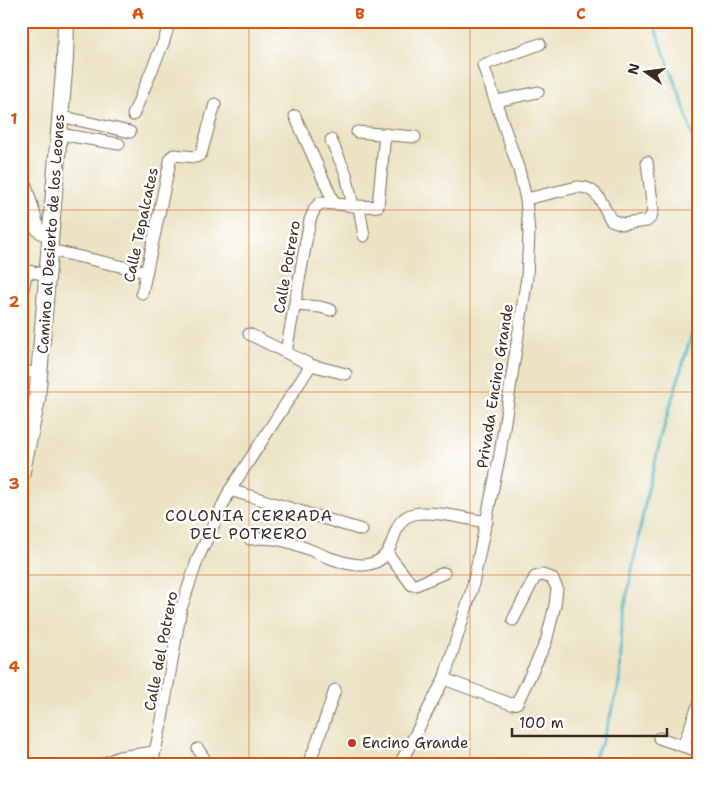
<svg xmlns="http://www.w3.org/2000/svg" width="719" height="785" font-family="'Shantell Sans',sans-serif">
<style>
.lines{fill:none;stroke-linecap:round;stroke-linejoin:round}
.stream{stroke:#4ab4c8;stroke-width:3}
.street-casing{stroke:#796b58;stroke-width:13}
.secondary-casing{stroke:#796b58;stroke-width:18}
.street{stroke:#fff;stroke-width:11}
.secondary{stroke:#fff;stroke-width:16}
.grid{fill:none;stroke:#d7540e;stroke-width:1;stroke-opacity:0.55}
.poi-dot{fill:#c8321e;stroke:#fff;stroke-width:2}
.labels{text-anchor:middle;stroke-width:5;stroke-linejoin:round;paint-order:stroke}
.street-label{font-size:15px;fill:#3b2a1e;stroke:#fff}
.poi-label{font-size:15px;fill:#3b2a1e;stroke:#fff;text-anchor:start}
.neighbourhood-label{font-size:16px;letter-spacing:1px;fill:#3b2a1e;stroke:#fff}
.neatline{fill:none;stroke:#d7540e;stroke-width:2}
.grid-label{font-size:16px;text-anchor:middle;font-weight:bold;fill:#d7540e}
</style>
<rect width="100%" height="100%" fill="#fff"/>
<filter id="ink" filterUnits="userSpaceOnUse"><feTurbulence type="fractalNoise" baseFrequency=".02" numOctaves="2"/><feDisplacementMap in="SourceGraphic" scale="10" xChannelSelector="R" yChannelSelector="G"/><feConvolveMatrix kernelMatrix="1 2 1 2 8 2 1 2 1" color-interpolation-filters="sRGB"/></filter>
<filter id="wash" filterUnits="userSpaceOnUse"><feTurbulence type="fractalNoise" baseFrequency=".0096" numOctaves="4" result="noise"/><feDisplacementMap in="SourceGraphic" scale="20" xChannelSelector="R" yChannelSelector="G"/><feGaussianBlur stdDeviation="1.12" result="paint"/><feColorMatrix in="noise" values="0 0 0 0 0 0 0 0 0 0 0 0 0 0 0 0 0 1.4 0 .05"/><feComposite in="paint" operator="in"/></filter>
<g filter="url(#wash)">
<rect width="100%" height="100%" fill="#ebe3c3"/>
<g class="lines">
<g class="stream">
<path d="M653,21C669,71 694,119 698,172"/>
<polyline points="591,764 603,740 620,683 622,621 648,489 666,420 698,313"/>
</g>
</g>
</g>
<g filter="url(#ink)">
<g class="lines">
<g class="street-casing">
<g id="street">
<polyline points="497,101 538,92"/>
<polyline points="133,115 164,41 170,21"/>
<polyline points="60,116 130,132"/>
<polyline points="295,116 334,203"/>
<polyline points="357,132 415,137"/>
<polyline points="59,134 119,144"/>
<polyline points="331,140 346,174 353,206"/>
<polyline points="21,169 40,232"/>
<path d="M526,199L577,187C598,186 602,204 611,220L623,224L647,221L651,217L653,210L647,162"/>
<polyline points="359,207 364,236"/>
<polyline points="21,217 42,234"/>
<polyline points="50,250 146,272"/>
<polyline points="21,270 49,275"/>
<polyline points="142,293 171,157 174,155 196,157 201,154 215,104"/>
<polyline points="21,298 27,271"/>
<polyline points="296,305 320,307 331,310"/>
<polyline points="249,334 311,365 346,374"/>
<path d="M286,352L310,220L315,208L320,203C339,203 358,208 378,206L385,134"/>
<polyline points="21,370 39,374"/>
<polyline points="230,490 362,530"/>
<path d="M250,539C279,535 301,546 327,557C339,561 352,566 364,565C403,561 385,520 414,514C432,510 467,519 487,522"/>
<polyline points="388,554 412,585 416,585 444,573"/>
<polyline points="444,679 511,704 517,703 546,642 555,605 557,588 552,578 542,575 535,577 513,620"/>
<polyline points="659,738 698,751"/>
<polyline points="683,746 698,706"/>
<polyline points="198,749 208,764"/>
<polyline points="102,764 119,757 154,752"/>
<polyline points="152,764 161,725 181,609 198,558 230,490 311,365"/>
<polyline points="308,764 317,743 335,690"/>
<polyline points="400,764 444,679 472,589 500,454 527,277 529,233 526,199 519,170 483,65 540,44"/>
</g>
</g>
<g class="secondary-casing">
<polyline id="secondary" points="21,475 37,400 65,59 66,21"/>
</g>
<use href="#street" class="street"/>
<use href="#secondary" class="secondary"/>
</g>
</g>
<path class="grid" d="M249,21V764M470,21V764M21,210H698M21,392H698M21,575H698"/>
<circle class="poi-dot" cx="352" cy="743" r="5"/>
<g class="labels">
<g class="street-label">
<text transform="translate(141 225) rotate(-78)" y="5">Calle Tepalcates</text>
<text transform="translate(51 234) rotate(-86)" y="5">Camino al Desierto de los Leones</text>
<text transform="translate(287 267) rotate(-80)" y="5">Calle Potrero</text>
<text transform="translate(495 386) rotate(-81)" y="5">Privada Encino Grande</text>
<text transform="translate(161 651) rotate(-79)" y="5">Calle del Potrero</text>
</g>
<g class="poi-label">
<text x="362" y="748">Encino Grande</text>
</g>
<g class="neighbourhood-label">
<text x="249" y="521">COLONIA CERRADA<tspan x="249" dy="18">DEL POTRERO</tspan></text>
</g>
</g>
<rect width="719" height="785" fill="none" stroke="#fff" stroke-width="55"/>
<g transform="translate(646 72) rotate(284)" stroke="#ffffff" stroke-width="4" paint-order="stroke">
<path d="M0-4L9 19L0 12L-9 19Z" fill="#3b2a1e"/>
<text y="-8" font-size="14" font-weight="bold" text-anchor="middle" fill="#3b2a1e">N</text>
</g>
<path d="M512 728v8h155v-8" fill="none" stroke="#3b2a1e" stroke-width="2.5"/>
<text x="519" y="728" font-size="15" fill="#3b2a1e" stroke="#ffffff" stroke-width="4" paint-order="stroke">100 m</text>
<rect x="28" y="28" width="664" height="730" class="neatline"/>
<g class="grid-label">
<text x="138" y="19">A</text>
<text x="360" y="19">B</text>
<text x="581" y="19">C</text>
<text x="14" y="124">1</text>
<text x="14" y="307">2</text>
<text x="14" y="489">3</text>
<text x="14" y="672">4</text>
</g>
</svg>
